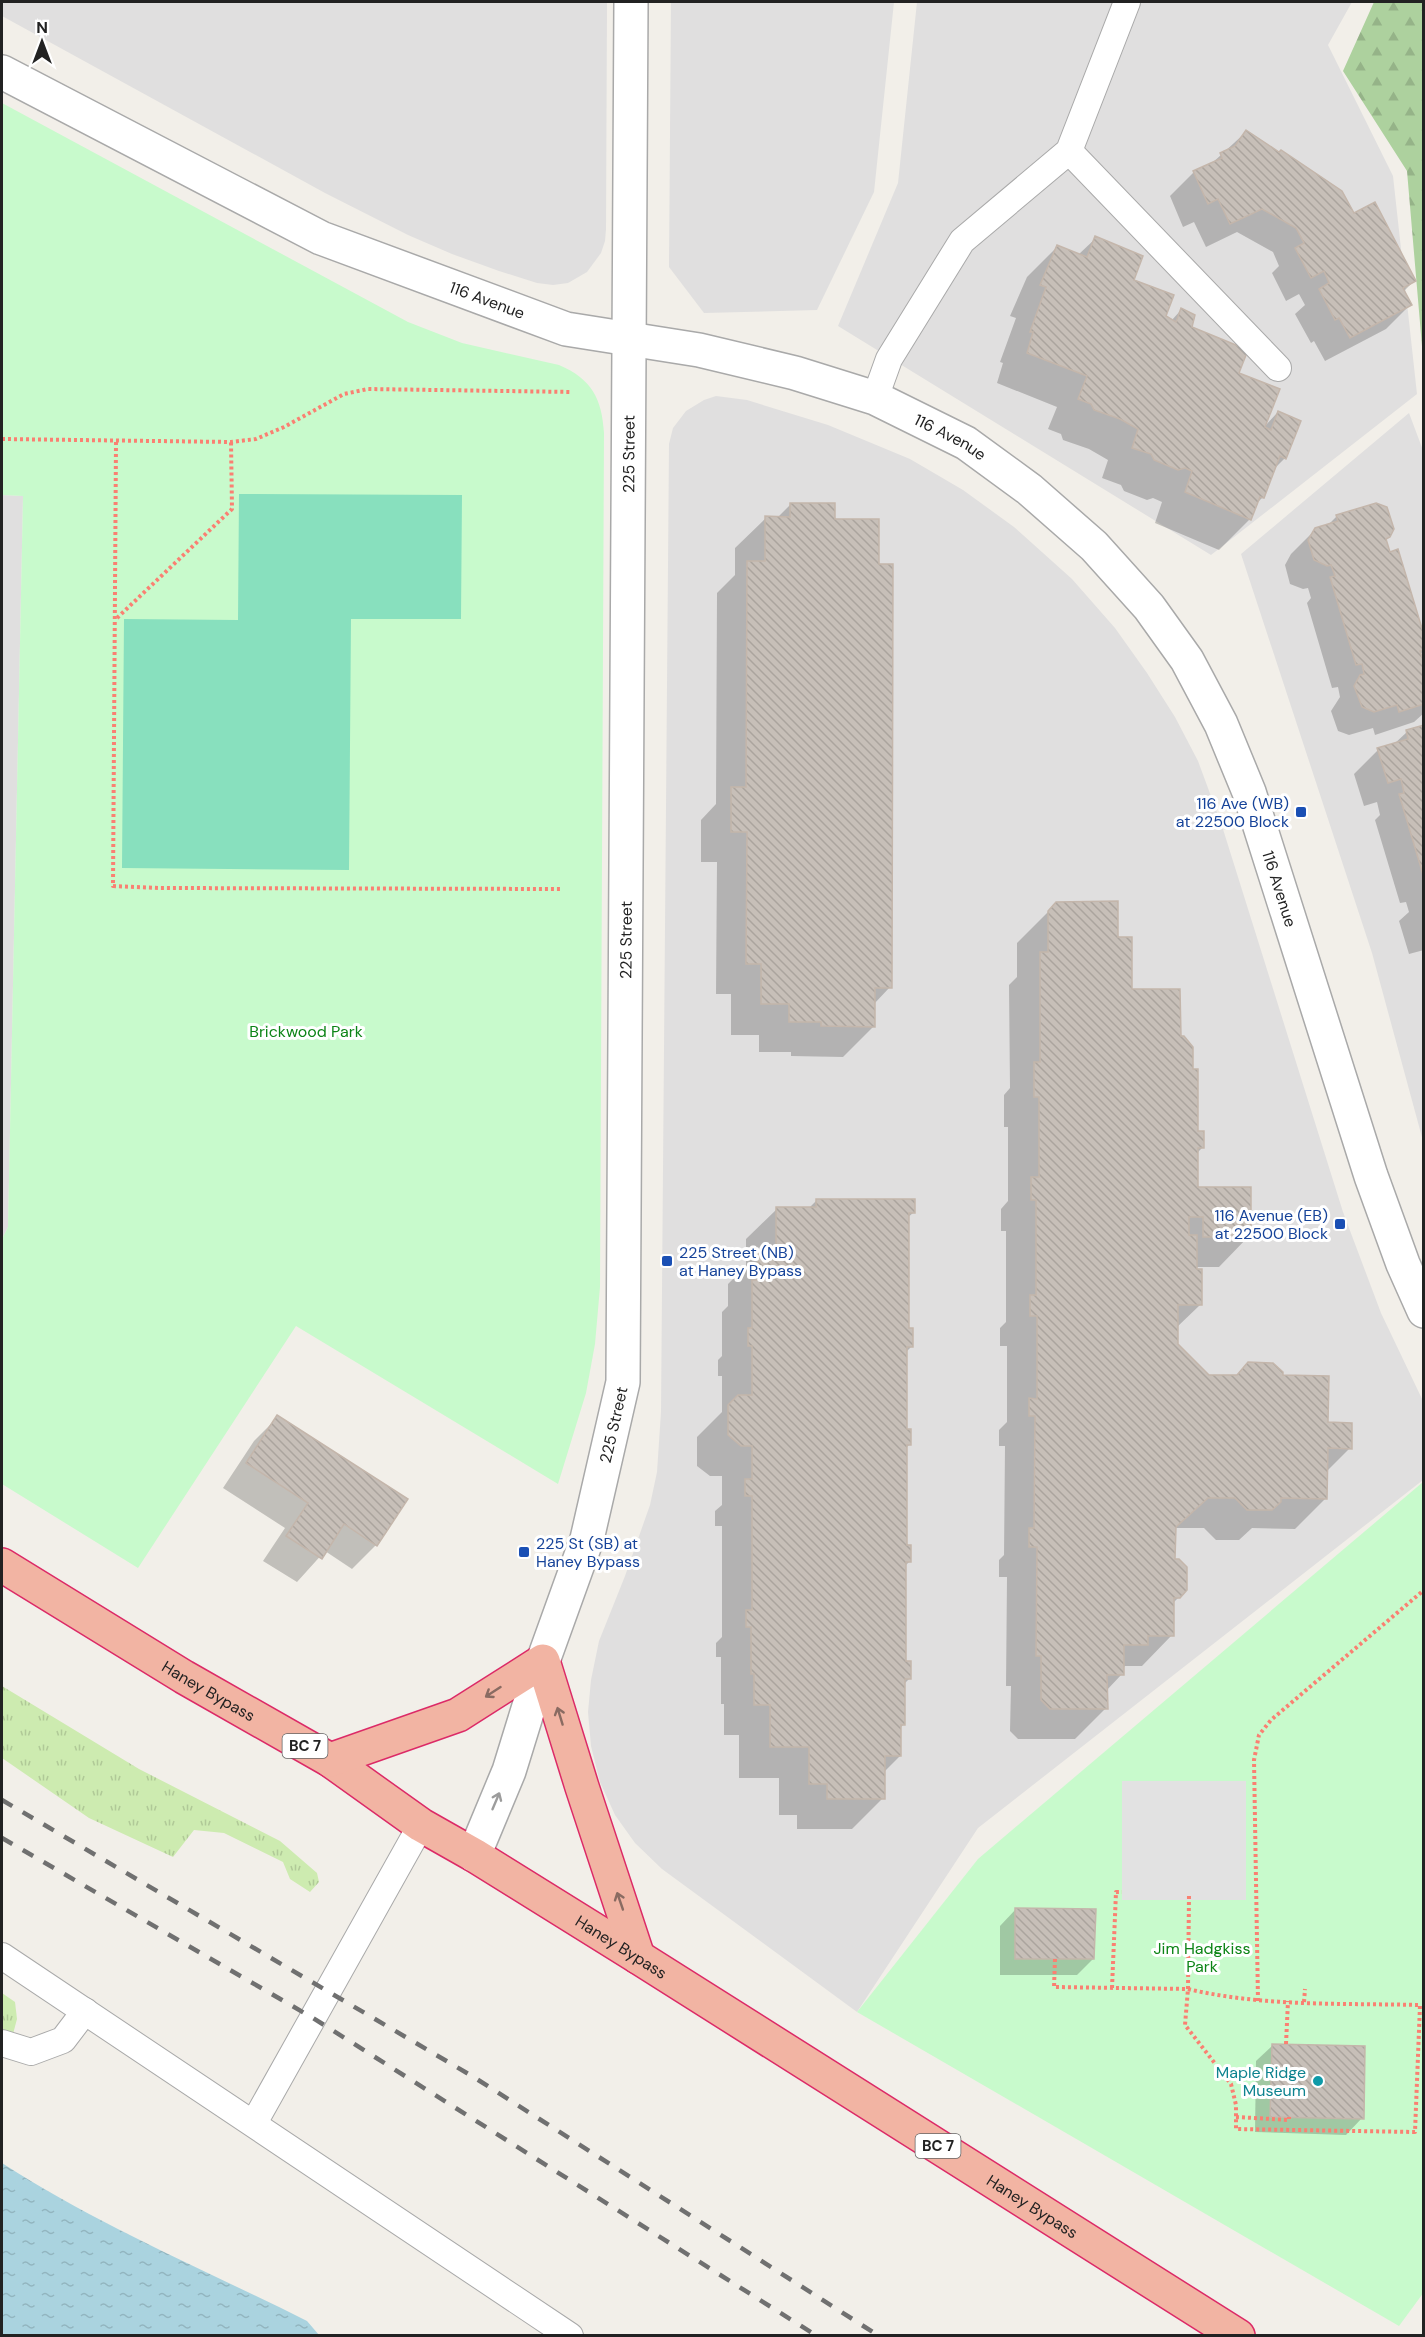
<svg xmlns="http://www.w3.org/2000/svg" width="1425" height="2337" font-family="'DM Sans',sans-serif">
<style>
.residential{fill:#e0dfdf}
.grass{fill:url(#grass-tufts)}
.forest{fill:url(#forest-firs)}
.park{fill:#c8facc}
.pitch{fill:#88e0be}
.parking{fill:#e2e2e2}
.water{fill:url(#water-ripples)}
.shadow{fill:#0003}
.building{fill:url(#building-back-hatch);stroke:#c4b6ab;stroke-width:1.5}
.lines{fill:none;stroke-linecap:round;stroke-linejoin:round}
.service-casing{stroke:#a9a9a9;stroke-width:28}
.minor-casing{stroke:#a9a9a9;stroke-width:36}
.trunk-casing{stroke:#dc2a67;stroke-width:36}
.path{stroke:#fa8072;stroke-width:4;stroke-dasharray:3 3;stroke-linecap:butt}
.service{stroke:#fff;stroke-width:26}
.minor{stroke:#fff;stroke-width:33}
.trunk{stroke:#f2b4a3;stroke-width:33}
.rail{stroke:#707070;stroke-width:4.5;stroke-dasharray:12 12;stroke-linecap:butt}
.oneway{stroke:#8a6b62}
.oneway2{stroke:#9c9c9c}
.transit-dot{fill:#1a4fb4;stroke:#fff;stroke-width:2}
.culture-dot{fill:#0f9aa8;stroke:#fff;stroke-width:2}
.labels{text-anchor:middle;stroke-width:6;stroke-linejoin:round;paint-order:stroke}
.shield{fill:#fff;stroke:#646464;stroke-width:1.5}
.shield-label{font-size:15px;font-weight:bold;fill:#222}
.street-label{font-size:16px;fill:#222;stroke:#fff}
.transit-label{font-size:16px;fill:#164399;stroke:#fff;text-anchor:end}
.park-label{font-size:16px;fill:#0c8416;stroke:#fff}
.culture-label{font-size:16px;fill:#0d838f;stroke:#fff;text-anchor:end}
</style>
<defs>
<pattern id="grass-tufts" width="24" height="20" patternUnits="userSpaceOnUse" patternTransform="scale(1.5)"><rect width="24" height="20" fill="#cdebb0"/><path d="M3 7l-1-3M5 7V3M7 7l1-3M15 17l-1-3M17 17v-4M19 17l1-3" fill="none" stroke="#b0c997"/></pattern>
<pattern id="forest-firs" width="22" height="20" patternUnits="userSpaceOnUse" patternTransform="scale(1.5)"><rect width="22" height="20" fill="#add19e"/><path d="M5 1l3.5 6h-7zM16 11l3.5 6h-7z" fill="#95b388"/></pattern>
<pattern id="water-ripples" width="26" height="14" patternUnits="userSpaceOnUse" patternTransform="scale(1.5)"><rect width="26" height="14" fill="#aad3df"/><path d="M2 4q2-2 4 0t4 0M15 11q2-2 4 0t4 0" fill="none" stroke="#92b5bf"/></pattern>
<pattern id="building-back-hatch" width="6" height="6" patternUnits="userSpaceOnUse" patternTransform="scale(1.5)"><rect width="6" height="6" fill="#c7bfb8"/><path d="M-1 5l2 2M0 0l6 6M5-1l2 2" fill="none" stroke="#aba49e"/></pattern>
</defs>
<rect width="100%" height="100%" fill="#f2efe9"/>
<g class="residential">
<polygon points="2,2 607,2 606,229 605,241 601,253 587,272 568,283 553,285 537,283 499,271 452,254 408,235 325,193 2,16"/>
<polygon points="671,2 894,2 874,192 817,310 704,313 669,267"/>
<polygon points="917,2 1352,2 1328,45 1393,176 1417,394 1211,555 838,326 898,183"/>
<polygon points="716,396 747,400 828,425 910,459 963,490 1014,527 1072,579 1115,628 1147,673 1175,717 1198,761 1222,826 1343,1212 1381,1313 1423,1401 1423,1480 978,1828 857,2012 662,1869 635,1843 615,1815 600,1782 591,1746 588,1712 591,1680 599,1641 625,1576 650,1505 657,1472 661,1412 669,444 673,428 686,411 704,400"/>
<polygon points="1409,413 1424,453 1423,1141 1372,953 1241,554"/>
<polygon points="2,495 23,496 8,1227 2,1239"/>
</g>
<g class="grass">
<polygon points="2,1686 139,1769 280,1841 317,1873 319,1882 310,1892 290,1879 283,1862 224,1833 194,1830 173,1857 89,1818 2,1758"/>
<polygon points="2,1993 15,2002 17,2019 13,2034 2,2031"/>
</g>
<polygon class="forest" points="1374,2 1423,2 1423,358 1407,171 1343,71"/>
<g class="park">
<path d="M2,103L408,322L462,343L559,365C592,379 602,399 604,433L600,1287L595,1344L586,1393L558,1484L296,1326L138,1568L2,1484V1239L8,1227L23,496L2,495Z"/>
<polygon points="1423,1482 1424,2292 1399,2326 857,2012 978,1859"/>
</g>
<polygon class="pitch" points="239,494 462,495 461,619 351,619 349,870 122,868 124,619 238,620"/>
<rect class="parking" x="1122" y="1781" width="124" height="119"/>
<path class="water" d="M2,2163C98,2225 205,2270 307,2321L319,2335H2Z"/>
<g class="shadow">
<polygon points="1246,132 1354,215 1414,281 1403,292 1410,305 1386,329 1325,361 1314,341 1311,343 1295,314 1305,305 1299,294 1286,301 1272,273 1279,266 1273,252 1237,232 1206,247 1194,222 1183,227 1170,196 1194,172 1210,165"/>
<polygon points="1096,238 1164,317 1171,321 1181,310 1190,328 1237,374 1264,427 1278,412 1285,458 1273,470 1263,497 1255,505 1250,519 1219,550 1155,523 1162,502 1153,498 1147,500 1124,491 1121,485 1102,478 1108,460 1089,449 1063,440 1061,434 1048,429 1057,407 997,383 1003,363 1000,362 1016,318 1010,316 1027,277 1057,247 1078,255"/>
<polygon points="791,504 834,521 890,987 874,1004 874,1026 843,1057 791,1056 791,1052 759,1052 759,1035 731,1035 731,994 716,994 717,862 701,862 701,820 716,804 717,593 735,575 735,548 766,518 777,518"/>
<polygon points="1337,516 1385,540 1424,640 1424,651 1419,655 1424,665 1424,713 1414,722 1375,735 1373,728 1349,735 1338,731 1331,711 1340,697 1338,687 1332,688 1307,603 1311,598 1308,588 1303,589 1290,584 1285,565 1291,554 1315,530 1327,526"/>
<polygon points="1424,726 1424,950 1409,954 1399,921 1409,912 1406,902 1400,903 1375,820 1380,815 1377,802 1364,806 1354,774 1378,750 1393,745 1407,732"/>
<polygon points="1057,903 1116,938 1131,990 1179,1038 1196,1133 1202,1148 1197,1153 1197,1188 1249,1236 1219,1267 1196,1267 1200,1305 1176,1328 1176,1344 1208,1377 1326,1423 1350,1448 1326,1472 1326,1498 1295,1529 1252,1528 1239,1540 1216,1540 1204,1528 1175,1528 1174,1561 1179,1597 1172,1604 1172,1635 1142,1666 1125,1666 1122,1669 1122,1674 1106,1691 1106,1708 1075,1739 1018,1739 1010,1731 1011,1686 1006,1686 1007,1577 999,1577 999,1560 1004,1555 1005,1446 999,1446 999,1430 1007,1422 1007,1346 1000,1346 1000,1328 1006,1322 1006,1231 1001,1231 1001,1209 1008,1201 1008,1127 1004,1127 1004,1095 1010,1088 1009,985 1017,977 1017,943"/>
<polygon points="817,1200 913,1213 907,1218 907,1330 911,1347 905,1353 905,1430 909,1445 905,1449 905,1546 910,1561 904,1567 904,1662 910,1678 904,1684 904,1724 900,1728 900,1756 883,1773 883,1798 852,1829 797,1829 797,1815 779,1815 779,1778 739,1778 739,1735 724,1735 724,1704 721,1704 721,1657 716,1657 716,1643 722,1637 722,1526 715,1526 715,1511 722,1505 722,1476 710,1476 697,1466 697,1437 722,1412 722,1376 718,1376 718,1360 722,1356 722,1312 728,1306 728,1284 746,1266 746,1239 777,1209 808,1209"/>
<polygon points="278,1417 376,1545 352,1569 325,1551 297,1582 263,1561 285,1528 223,1488 254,1441"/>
<polygon points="1016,1909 1093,1959 1077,1975 1000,1975 1000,1926"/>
<polygon points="1273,2045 1362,2118 1346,2135 1255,2132 1256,2061"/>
</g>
<g class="building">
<polygon points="1246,130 1279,152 1281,150 1342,191 1354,213 1375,202 1416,281 1403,288 1412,305 1350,338 1339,318 1335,320 1319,289 1329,283 1324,271 1311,278 1295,248 1304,243 1296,228 1262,209 1230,224 1218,199 1208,204 1193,171 1222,158 1220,153 1235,146"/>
<polygon points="1095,236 1143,256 1134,280 1174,295 1166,316 1176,322 1181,308 1195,315 1192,327 1248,350 1239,373 1280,389 1265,427 1271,430 1278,411 1301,421 1286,459 1280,456 1264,498 1260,497 1251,520 1185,492 1192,471 1185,468 1178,470 1154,460 1151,454 1132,448 1138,429 1120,419 1094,410 1091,404 1078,399 1087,376 1027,353 1033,332 1030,332 1046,287 1040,285 1057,245 1087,257"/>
<polygon points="790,503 835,503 835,519 879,519 879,564 893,564 892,988 875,988 875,1027 821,1026 821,1022 789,1022 789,1004 761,1004 761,964 746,964 747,832 731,832 731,787 746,787 747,561 765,561 765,516 790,517"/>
<polygon points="1376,503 1387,507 1394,529 1390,537 1386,539 1390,552 1398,549 1424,635 1424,650 1420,651 1424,663 1424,704 1399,712 1397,705 1374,712 1362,707 1354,686 1360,675 1364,674 1362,664 1356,665 1330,577 1335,576 1331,565 1327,566 1314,560 1308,540 1315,528 1338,521 1336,515"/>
<polygon points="1424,725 1424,878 1399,794 1404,793 1401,779 1388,783 1377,748 1408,739 1406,730"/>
<polygon points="1118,901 1118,937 1132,937 1132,989 1180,989 1181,1036 1184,1036 1193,1047 1193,1069 1198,1069 1198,1131 1204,1131 1204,1148 1198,1148 1198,1187 1251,1187 1251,1237 1203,1237 1203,1217 1189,1217 1189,1235 1197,1235 1197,1269 1202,1269 1202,1305 1178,1305 1178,1344 1209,1375 1237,1375 1248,1362 1273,1363 1283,1372 1283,1375 1329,1376 1328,1422 1352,1423 1352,1449 1328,1448 1327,1499 1281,1498 1281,1502 1272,1510 1247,1510 1235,1498 1208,1498 1176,1527 1175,1559 1179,1559 1187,1567 1187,1590 1180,1598 1174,1598 1174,1636 1148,1636 1148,1645 1124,1645 1124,1675 1107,1675 1108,1709 1050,1709 1041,1700 1041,1656 1036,1656 1037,1547 1029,1547 1029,1528 1034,1528 1035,1416 1029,1416 1029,1398 1037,1399 1037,1316 1030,1316 1030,1295 1036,1295 1036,1200 1031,1200 1031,1177 1039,1177 1039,1097 1034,1097 1034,1062 1040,1062 1040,952 1048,952 1048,911 1056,902"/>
<polygon points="816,1199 915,1199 915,1213 909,1213 909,1328 913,1328 913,1347 907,1347 907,1429 911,1429 911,1445 907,1445 907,1545 911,1545 911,1562 906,1562 906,1661 911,1661 911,1679 905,1679 905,1725 901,1725 901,1756 885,1756 885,1799 827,1799 827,1784 809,1784 809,1747 770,1747 770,1705 754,1705 754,1674 751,1674 751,1627 746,1627 746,1610 752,1610 752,1496 745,1496 745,1479 752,1479 752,1446 741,1446 728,1435 728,1405 738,1395 752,1395 752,1346 748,1346 748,1328 752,1328 752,1280 758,1280 758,1252 776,1252 776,1207 816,1207"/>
<polygon points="277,1415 408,1499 377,1546 344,1524 322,1559 286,1536 308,1503 246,1463"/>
<polygon points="1015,1908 1096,1909 1094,1959 1015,1959"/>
<polygon points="1272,2044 1365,2046 1364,2119 1270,2117"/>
</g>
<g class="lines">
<g class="service-casing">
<g id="service">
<polyline points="1069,151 1278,368"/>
<polyline points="875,398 889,359 962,241 1069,151 1127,2"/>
<polyline points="2,1956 570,2336"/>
<polyline points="2,2043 31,2052 63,2040 85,2011"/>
<polyline points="254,2123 421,1825"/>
</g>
</g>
<g class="minor-casing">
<g id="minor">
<path id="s1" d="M2,72L321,238L566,329L699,350L795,373L875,398L966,443L1029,489L1094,546L1149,607L1187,660L1221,724L1249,792L1371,1176L1403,1264L1424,1311"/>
<path id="s2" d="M474,1855L509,1771L543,1661L587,1539L623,1382L631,2"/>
</g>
</g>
<g class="trunk-casing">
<g id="trunk">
<path id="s3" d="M2,1565L184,1677L330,1760L421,1825L474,1855L638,1957L1238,2336"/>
<polyline points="330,1760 458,1715 543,1661 582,1787 638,1957"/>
</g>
</g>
<g class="path">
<polyline points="2,439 231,442 256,439 284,427 344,394 368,389 572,392"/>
<polyline points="116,442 113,886 160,888 562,889"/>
<polyline points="117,618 232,509 231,442"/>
<polyline points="1055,1959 1054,1987 1188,1989 1189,1895"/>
<polyline points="1112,1988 1116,1892 1122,1892"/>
<path d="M1188,1989C1264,2007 1343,2003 1420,2005L1415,2132L1236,2129V2105L1231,2084L1185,2025Z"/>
<polyline points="1258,2001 1254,1760 1259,1735 1271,1720 1424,1590"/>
<polyline points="1304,2002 1305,1989"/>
<polyline points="1286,2044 1288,2001"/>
<polyline points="1236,2117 1289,2120 1289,2117"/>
</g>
<use href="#service" class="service"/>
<use href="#minor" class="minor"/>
<use href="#trunk" class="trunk"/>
<g class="rail">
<polyline points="2,1800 472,2076 879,2336"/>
<polyline points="2,1838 313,2018 817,2336"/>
</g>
</g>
<defs><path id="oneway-shaft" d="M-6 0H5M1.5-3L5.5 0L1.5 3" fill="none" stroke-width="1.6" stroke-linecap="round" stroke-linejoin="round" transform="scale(1.5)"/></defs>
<g class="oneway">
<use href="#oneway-shaft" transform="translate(493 1692) rotate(147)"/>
<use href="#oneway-shaft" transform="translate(560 1716) rotate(-107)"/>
<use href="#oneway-shaft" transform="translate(620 1901) rotate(-109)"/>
</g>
<use class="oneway2" href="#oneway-shaft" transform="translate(496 1801) rotate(-67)"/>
<g class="transit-dot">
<rect x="1295" y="806" width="12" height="12" rx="3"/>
<rect x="1334" y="1218" width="12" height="12" rx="3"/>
<rect x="661" y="1255" width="12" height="12" rx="3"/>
<rect x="518" y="1546" width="12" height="12" rx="3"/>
</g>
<circle class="culture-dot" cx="1318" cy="2081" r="6"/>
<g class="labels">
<g class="shield">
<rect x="282.5" y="1734" width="45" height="24" rx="4.5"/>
<rect x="915.5" y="2134" width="45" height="24" rx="4.5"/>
</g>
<g class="shield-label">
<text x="305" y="1751">BC 7</text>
<text x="938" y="2151">BC 7</text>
</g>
<g class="street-label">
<text dy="6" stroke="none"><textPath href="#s1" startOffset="537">116 Avenue</textPath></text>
<text dy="6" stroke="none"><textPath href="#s1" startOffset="1023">116 Avenue</textPath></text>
<text dy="6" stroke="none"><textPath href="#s2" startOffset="1425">225 Street</textPath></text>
<text dy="6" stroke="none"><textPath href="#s1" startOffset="1599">116 Avenue</textPath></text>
<text dy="6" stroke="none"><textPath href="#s2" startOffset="939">225 Street</textPath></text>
<text dy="6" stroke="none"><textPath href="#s2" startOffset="453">225 Street</textPath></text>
<text dy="6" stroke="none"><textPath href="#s3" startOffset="242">Haney Bypass</textPath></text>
<text dy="6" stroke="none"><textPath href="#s3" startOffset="728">Haney Bypass</textPath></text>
<text dy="6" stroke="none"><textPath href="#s3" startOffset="1214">Haney Bypass</textPath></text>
</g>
<g class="transit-label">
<text x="1289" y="809">116 Ave (WB)<tspan x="1289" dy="18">at 22500 Block</tspan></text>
<text x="1328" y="1221">116 Avenue (EB)<tspan x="1328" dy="18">at 22500 Block</tspan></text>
<text x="679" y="1258" text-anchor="start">225 Street (NB)<tspan x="679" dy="18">at Haney Bypass</tspan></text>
<text x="536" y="1549" text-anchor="start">225 St (SB) at<tspan x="536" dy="18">Haney Bypass</tspan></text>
</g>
<g class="park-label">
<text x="306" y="1037">Brickwood Park</text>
<text x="1202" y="1954">Jim Hadgkiss<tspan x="1202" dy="18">Park</tspan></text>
</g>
<g class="culture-label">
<text x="1306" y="2078">Maple Ridge<tspan x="1306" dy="18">Museum</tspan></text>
</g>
</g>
<rect width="1425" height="2337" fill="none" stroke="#222222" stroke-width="6"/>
<g transform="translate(42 42)" stroke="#ffffff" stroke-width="4.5" paint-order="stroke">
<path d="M0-4.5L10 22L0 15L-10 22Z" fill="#222222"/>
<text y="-9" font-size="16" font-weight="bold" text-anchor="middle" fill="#222222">N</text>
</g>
</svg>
